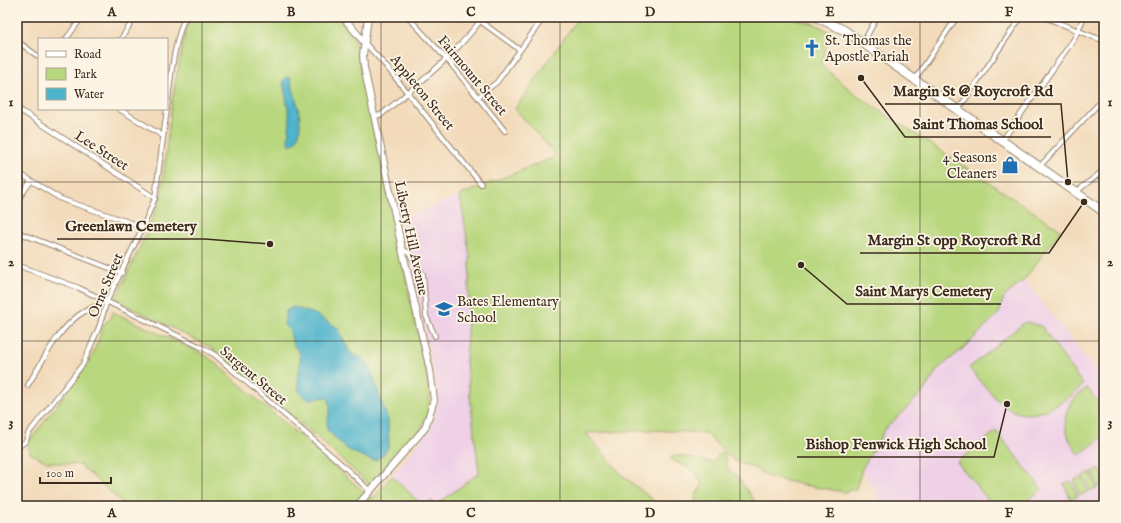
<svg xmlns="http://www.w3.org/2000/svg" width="1121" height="523" font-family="'IM FELL English',serif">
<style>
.built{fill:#efd0e7}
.green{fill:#b8d77e;stroke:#7a804e}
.water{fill:#4db4cc;stroke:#446f75}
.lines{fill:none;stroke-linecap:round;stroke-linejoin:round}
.street-casing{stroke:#96826c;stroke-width:6}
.secondary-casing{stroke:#96826c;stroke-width:8}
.highway-casing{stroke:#96826c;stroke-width:10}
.street{stroke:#fff;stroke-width:4}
.secondary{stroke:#fff;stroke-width:6}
.highway{stroke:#fff;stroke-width:8}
.grid{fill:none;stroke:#3b2a1e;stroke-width:1;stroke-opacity:0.55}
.labels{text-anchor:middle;stroke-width:3.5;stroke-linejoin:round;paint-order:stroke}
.poi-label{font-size:14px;fill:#3b2a1e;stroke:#fcf5e5;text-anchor:start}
.street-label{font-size:14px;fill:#3b2a1e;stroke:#fcf5e5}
.leader{fill:none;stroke:#3b2a1e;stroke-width:1.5}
.callout-dot{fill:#3b2a1e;stroke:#fcf5e5;stroke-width:1.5}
.callout-label{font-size:15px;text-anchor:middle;font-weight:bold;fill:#3b2a1e;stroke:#fcf5e5;stroke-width:3.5;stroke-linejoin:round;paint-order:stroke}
.neatline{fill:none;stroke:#3b2a1e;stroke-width:1.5}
.grid-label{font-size:13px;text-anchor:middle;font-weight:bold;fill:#3b2a1e}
</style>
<rect width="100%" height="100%" fill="#fcf5e5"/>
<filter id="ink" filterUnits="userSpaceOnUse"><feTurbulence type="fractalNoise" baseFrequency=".025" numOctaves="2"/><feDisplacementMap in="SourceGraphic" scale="8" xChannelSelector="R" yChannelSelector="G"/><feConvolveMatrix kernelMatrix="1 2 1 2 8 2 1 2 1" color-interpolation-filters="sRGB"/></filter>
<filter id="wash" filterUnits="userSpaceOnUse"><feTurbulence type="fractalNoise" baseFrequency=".012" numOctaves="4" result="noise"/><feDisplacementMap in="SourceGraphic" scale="16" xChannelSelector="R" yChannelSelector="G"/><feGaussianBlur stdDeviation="0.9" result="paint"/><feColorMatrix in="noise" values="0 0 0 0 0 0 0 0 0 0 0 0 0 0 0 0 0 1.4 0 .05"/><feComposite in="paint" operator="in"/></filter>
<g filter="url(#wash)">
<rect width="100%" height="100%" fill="#f2daba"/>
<g class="built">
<polygon points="460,195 470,257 466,362 479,472 436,505 418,501 392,476 429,430 436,411 437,402 437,388 401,219"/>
<polygon points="1024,280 1104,380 1104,506 883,506 862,469 886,428 922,393 938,369 964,348 999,313 1004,297"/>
</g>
<g class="green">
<polygon points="191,17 337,17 354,37 430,392 429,412 421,429 371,486 311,432 210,347 118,301 116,298 148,230 161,197 172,100 186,29"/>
<polygon points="579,17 786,17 815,24 830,32 821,65 856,95 1061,230 1024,280 1004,297 999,313 964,348 938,369 922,393 886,428 862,469 856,489 844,492 804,485 769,477 756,469 733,460 705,433 652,430 586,433 621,474 660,506 126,506 80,465 47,462 30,453 28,443 90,361 105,323 110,319 113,312 207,356 372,499 392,476 418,501 424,504 431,501 436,505 479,473 466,362 470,257 460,195 557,156 515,109"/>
<path d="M1025,322L1041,326L1083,385C1063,404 1030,427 1003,405C991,395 980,380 969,368Z"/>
<path d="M1087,388L1104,409V436L1079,455C1060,431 1059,406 1087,388Z"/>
<polygon points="996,431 1042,489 1020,506 993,506 957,462"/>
<path d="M722,452L724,453L728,469L737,476L758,506H737V503L732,500V506H694L696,495L702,485C699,470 684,466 672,460L671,457C686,453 698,462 712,462Z"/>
<polygon points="1100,469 1104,479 1104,485 1099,487 1092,472"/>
<polygon points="1090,472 1097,488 1090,491 1083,476"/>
<polygon points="1081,477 1088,492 1080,495 1074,480"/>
<polygon points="1071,481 1078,496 1071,500 1064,484"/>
</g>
<g class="water">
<path d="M286,77L290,78L291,81C295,96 308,132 293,144H289L288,141L290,120L283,81Z"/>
<path d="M293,307L315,314L338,328L351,354L362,358L369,365L388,420L389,446L383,455L376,460H371L348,450L327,430C325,419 334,410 328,398C321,395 313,402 306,398C291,390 302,370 300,357C300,351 295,349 293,344C289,335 294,334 284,325L286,311Z"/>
</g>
</g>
<g filter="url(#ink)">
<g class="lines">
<g class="street-casing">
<g id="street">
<polyline points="408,17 451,64 505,131"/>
<polyline points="1044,17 1104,41"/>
<polyline points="480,21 520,50"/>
<polyline points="66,39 80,20"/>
<polyline points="121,39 135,17"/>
<polyline points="17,41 39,57"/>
<polyline points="364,42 386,66 481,184"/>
<polyline points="863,43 877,17"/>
<polyline points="915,79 957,17"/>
<polyline points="478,97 497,82 544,17"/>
<polyline points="17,108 155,198"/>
<path d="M167,108C171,77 173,46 185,17"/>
<polyline points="119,109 163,136"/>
<polyline points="958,110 1021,17"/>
<path d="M374,116L381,115C417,85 456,55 483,17"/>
<polyline points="1002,141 1074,39 1084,17"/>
<polyline points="1039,167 1104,98"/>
<polyline points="17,172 61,199 143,227"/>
<polyline points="1076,192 1104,170"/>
<polyline points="17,201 31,181"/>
<polyline points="17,232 122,273"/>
<polyline points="402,249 408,252 423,274 426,316 435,336"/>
<polyline points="17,265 79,288 203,348 215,355 338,461 370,491"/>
<path d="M28,385C43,361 56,332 79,315C87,309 98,305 107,301"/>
<polyline points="17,448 26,441 28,434 83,364 99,327 107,301 143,227 155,198 167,109"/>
</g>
</g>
<g class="secondary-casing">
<g id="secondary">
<polyline points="343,17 364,42"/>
<polyline points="357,506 425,428 434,400 430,370 402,249 364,67 363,55 368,17"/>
</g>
</g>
<g class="highway-casing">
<polyline id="highway" points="816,17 844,30 1104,212"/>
</g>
<use href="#street" class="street"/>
<use href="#secondary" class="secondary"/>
<use href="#highway" class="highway"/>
</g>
</g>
<path class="grid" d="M202,17V506M381,17V506M560,17V506M740,17V506M920,17V506M17,182H1104M17,341H1104"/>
<defs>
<g id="church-bare" transform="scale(1.38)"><path d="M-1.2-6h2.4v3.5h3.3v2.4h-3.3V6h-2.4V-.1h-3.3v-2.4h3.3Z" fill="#1f6fb2" stroke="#fcf5e5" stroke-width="2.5" paint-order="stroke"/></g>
<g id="shop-bare" transform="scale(1.38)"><path d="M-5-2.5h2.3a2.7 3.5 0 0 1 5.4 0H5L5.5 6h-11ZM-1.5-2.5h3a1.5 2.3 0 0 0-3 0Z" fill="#1f6fb2" stroke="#fcf5e5" stroke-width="2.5" paint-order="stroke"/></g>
<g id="school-bare" transform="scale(1.38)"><path d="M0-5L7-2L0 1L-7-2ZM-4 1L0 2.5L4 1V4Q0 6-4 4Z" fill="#1f6fb2" stroke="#fcf5e5" stroke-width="2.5" paint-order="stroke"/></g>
</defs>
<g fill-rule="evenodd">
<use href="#church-bare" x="812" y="48"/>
<use href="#shop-bare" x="1010" y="165"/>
<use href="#school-bare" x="444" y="309"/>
</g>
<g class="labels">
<g class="poi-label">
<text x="825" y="45">St. Thomas the<tspan x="825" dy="16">Apostle Pariah</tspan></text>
<text x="997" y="162" text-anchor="end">4 Seasons<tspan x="997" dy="16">Cleaners</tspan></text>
<text x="457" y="306">Bates Elementary<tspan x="457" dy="16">School</tspan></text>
</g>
<g class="street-label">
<text transform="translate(473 75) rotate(50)" y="5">Fairmount Street</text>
<text transform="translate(423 92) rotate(51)" y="5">Appleton Street</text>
<text transform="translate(102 150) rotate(33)" y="5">Lee Street</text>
<text transform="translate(412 238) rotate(78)" y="5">Liberty Hill Avenue</text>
<text transform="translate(105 285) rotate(-67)" y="5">Orne Street</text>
<text transform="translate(254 375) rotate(40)" y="5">Sargent Street</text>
</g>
</g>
<path class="leader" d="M1068 182L1061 104H885M861 78L905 137H1051M270 244L205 239H57M1084 202L1049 253H860M801 265L847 304H1001M1007 404L994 457H797"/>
<g class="callout-dot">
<circle cx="1068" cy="182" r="4"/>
<circle cx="861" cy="78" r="4"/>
<circle cx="270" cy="244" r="4"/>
<circle cx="1084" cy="202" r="4"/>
<circle cx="801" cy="265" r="4"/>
<circle cx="1007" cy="404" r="4"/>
</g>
<g class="callout-label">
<text x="973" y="96">Margin St @ Roycroft Rd</text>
<text x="978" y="129">Saint Thomas School</text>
<text x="131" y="231">Greenlawn Cemetery</text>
<text x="954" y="245">Margin St opp Roycroft Rd</text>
<text x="924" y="296">Saint Marys Cemetery</text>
<text x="896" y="449">Bishop Fenwick High School</text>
</g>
<rect width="1121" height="523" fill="none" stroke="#fcf5e5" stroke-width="44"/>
<rect x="38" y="38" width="130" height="72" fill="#fcf5e5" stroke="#afa495"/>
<rect x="46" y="51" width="20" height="6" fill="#ffffff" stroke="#afa495"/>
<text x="74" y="58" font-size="12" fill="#3b2a1e">Road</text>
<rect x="46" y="68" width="20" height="12" fill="#b8d77e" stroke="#afa495"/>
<text x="74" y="78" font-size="12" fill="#3b2a1e">Park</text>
<rect x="46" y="88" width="20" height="12" fill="#4db4cc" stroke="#afa495"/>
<text x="74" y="98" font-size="12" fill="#3b2a1e">Water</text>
<path d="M40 477v6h71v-6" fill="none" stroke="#3b2a1e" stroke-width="2"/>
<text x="46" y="477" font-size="12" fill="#3b2a1e" stroke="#fcf5e5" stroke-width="3" paint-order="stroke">100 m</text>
<rect x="22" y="22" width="1077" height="479" class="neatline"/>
<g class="grid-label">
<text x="112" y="16">A</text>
<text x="291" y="16">B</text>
<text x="471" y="16">C</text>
<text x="650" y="16">D</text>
<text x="830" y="16">E</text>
<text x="1009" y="16">F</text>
<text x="11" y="106">1</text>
<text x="1110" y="106">1</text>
<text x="11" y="266">2</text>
<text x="1110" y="266">2</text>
<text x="11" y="426">3</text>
<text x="1110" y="426">3</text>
<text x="112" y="517">A</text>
<text x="291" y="517">B</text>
<text x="471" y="517">C</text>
<text x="650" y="517">D</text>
<text x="830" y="517">E</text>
<text x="1009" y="517">F</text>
</g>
</svg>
